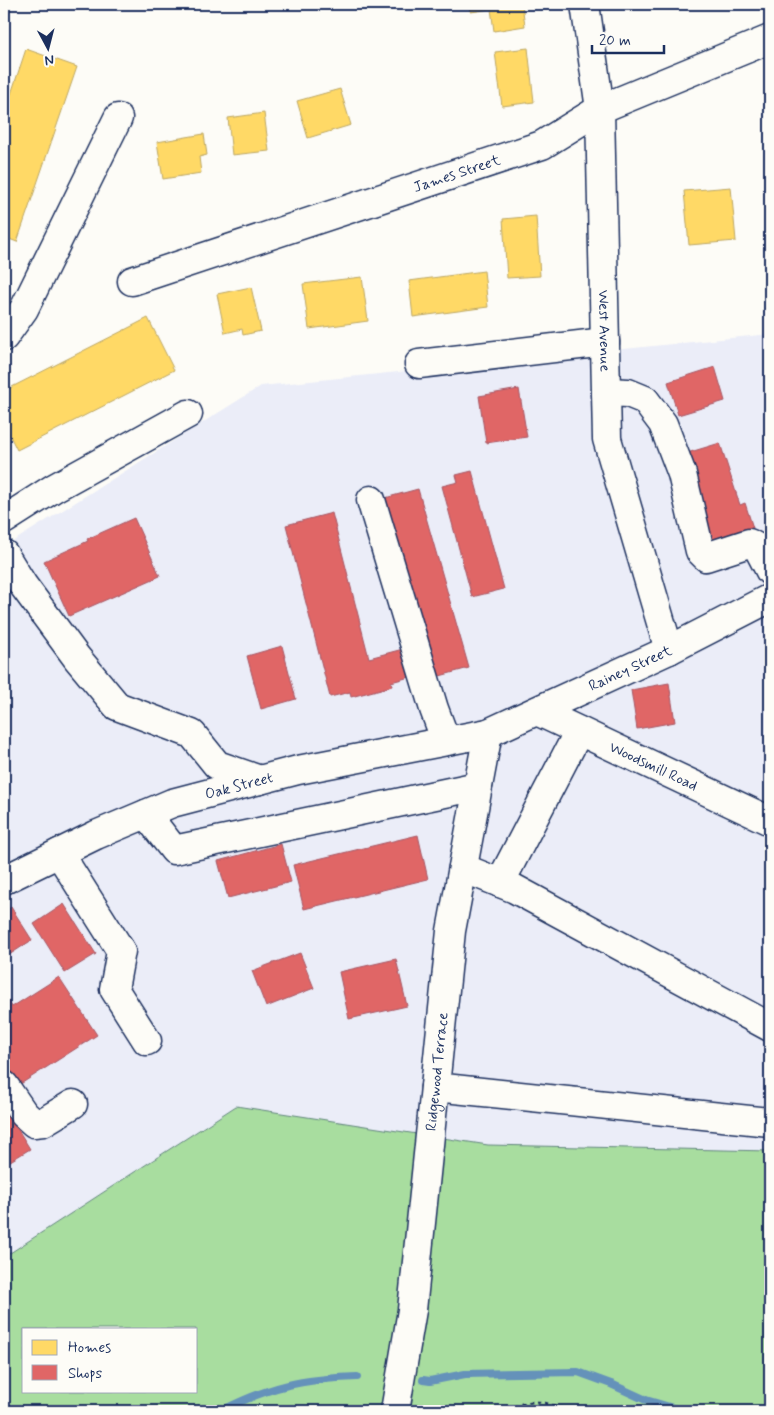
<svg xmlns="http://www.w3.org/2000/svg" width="774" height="1415" font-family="Mynerve,sans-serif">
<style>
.built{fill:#ebedf8}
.green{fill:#a8dd9f;stroke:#62867e;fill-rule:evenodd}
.homes{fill:#ffd966;stroke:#bba664}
.shops{fill:#e06666;stroke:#a55664}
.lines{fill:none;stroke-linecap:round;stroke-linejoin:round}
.stream{stroke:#6592ba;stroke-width:8}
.minor-casing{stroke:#1b2f5e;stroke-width:31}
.path{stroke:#1b2f5e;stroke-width:3;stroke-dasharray:4 4;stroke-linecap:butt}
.minor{stroke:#fdfcf7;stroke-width:28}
.labels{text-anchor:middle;stroke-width:5;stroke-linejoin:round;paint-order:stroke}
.street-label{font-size:15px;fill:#1b2f5e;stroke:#fdfcf7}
</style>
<rect width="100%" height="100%" fill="#fdfcf7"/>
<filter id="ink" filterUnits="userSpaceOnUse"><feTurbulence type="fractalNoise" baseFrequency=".02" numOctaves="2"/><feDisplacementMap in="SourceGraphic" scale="10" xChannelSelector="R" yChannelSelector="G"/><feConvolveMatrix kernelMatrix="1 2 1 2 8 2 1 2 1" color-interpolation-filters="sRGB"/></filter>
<g filter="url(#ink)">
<polygon class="built" points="770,334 770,1151 488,1145 236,1106 4,1257 4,547 261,386"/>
<path class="green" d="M236,1106L488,1145L770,1151V1411H4V1257ZM24,1329H196V1391H24Z"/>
<g class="homes">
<polygon points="470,4 522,4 525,26 494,31 491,9 471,12"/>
<polygon points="528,48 534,102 502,106 495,52"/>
<polygon points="26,49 77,67 17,242 4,237 4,115"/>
<polygon points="340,89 351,125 308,138 297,101"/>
<polygon points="264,113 269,151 232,155 228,118"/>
<polygon points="204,134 207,155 199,157 201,173 163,179 157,142"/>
<polygon points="731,187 736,241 689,245 684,191"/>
<polygon points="536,216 540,276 507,278 503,219"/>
<polygon points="484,271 488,307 413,317 409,281"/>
<polygon points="362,277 368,321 309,329 303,284"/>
<polygon points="251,287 261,331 243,335 242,329 225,333 217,294"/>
<polygon points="148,318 174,370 17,450 4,424 4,391"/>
</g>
<g class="shops">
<polygon points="715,367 725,401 678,415 668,382"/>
<polygon points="519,389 527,437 486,443 479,396"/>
<polygon points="720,443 740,505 745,503 753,528 709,542 701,518 706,516 687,453"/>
<polygon points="472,471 504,589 472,597 442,486 458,482 456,475"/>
<polygon points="418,489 469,668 436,677 385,498"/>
<polygon points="332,513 369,658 403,649 410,677 391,682 392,686 351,697 350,692 330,697 286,525"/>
<polygon points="134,518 160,576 69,616 44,561 88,541 87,539"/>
<polygon points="282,646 296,699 261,709 247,656"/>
<polygon points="669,683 675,722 637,729 631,690"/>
<polygon points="418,835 428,879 304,909 293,865"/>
<polygon points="281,844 291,882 228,898 218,861"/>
<polygon points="64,904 96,954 65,973 34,924"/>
<polygon points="11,907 32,940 6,957 4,954 4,912"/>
<polygon points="300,953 314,988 266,1007 252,971"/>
<polygon points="396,959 407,1006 349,1019 339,972"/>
<polygon points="59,977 97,1035 19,1085 4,1062 4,993 12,1007"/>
<polygon points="4,1107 30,1149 7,1163 4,1159"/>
</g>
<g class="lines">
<g class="stream">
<polyline points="423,1380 430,1381 465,1374 578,1372 611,1384 646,1400 683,1411"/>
<path d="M221,1411C270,1386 302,1379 357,1377"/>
</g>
<g class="minor-casing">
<g id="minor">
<path id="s1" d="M585,4L600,109L607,439L669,650"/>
<path id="s2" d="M132,281L542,145L600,109L770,39"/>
<polyline points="4,337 24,309 118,118"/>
<polyline points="419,364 605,342"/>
<polyline points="606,392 628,393 645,400 663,424 682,474 700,551 706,557 749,543 758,548 770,571"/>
<polyline points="371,500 434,709 446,741"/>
<polyline points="4,520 54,488 188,414"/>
<polyline points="4,554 23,585 77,658 117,706 192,734 217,765 260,780"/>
<path id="s3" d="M537,711L770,821"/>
<polyline points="146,814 174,850 478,786"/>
<polyline points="59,853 121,951 114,989 147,1041"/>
<polyline points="463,868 515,889 770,1027"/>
<path id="s4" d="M4,880L96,835L172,803L298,770L488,733L669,650L770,598"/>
<polyline points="500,883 579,731"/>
<polyline points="4,1085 24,1114 34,1123 43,1122 73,1104"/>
<polyline points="435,1087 770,1122"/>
<path id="s5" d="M395,1411L412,1310L451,931L488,733"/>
</g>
</g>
<path class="path" d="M506,1411C532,1397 542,1401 568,1411"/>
<use href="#minor" class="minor"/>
</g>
</g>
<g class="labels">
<g class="street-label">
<text dy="5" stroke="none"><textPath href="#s2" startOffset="342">James Street</textPath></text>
<text dy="5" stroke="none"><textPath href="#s1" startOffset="328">West Avenue</textPath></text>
<text dy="5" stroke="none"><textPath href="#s4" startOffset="665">Rainey Street</textPath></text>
<text dy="5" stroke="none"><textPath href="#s3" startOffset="129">Woodsmill Road</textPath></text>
<text dy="5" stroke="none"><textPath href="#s4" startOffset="254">Oak Street</textPath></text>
<text dy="5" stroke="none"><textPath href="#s5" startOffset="342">Ridgewood Terrace</textPath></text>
</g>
</g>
<rect width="774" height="1415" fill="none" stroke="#fdfcf7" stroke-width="20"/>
<rect x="10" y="10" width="754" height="1395" fill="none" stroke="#1b2f5e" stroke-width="2" filter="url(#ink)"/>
<rect x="22" y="1328" width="175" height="65" fill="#fdfcf7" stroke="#a3aaba"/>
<rect x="32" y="1340" width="25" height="15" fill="#ffd966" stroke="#a3aaba"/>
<text x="68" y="1352" font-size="15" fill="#1b2f5e">Homes</text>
<rect x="32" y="1365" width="25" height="15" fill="#e06666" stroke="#a3aaba"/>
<text x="68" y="1378" font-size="15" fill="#1b2f5e">Shops</text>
<g transform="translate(48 48) rotate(173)" stroke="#fdfcf7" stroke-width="4" paint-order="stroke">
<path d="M0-4L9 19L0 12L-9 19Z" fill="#1b2f5e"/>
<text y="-8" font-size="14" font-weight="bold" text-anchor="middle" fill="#1b2f5e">N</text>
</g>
<path d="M592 45v8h72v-8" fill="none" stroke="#1b2f5e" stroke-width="2.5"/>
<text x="599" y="45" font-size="15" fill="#1b2f5e" stroke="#fdfcf7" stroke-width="4" paint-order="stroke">20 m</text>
</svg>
